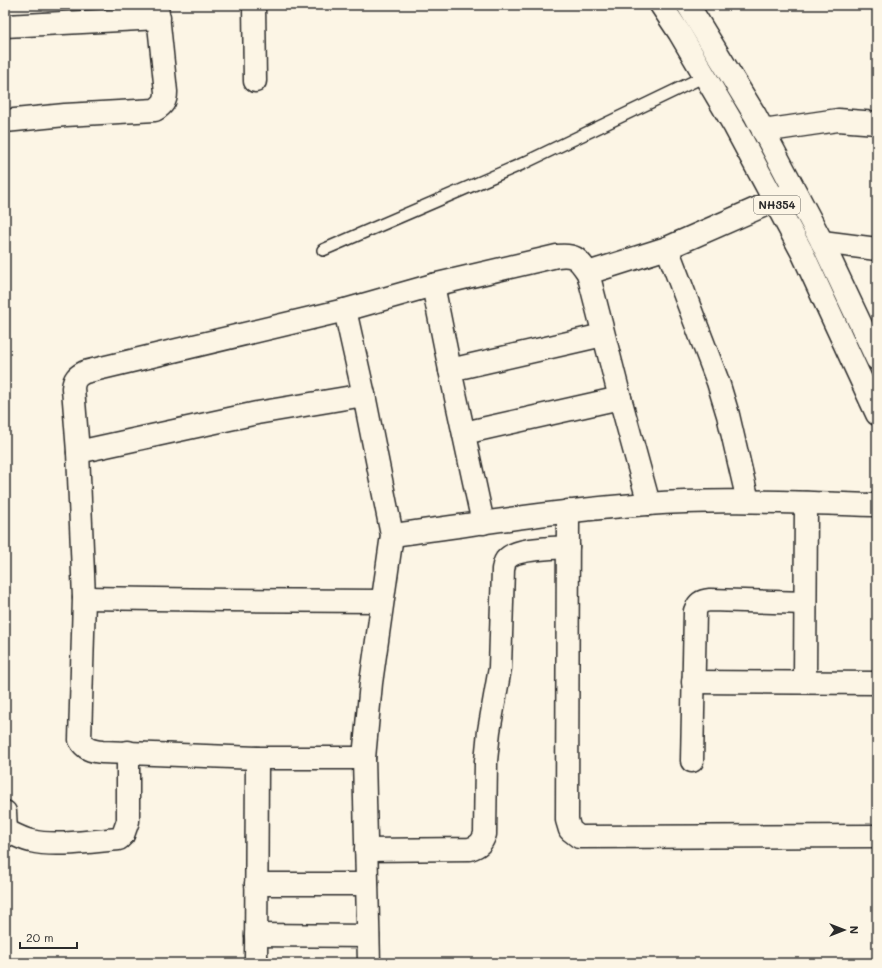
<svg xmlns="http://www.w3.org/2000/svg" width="882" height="968" font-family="Mali,sans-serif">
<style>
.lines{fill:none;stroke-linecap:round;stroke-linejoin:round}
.service-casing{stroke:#2b2b2b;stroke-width:14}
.minor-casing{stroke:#2b2b2b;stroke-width:25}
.trunk-casing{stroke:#2b2b2b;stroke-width:25}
.service{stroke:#fcf5e5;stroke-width:11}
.minor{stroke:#fcf5e5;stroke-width:22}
.trunk{stroke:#fcf5e5;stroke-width:22}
.labels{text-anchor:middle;stroke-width:3;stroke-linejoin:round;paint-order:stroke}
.shield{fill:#fcf5e5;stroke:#6a6863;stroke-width:1}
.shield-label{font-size:11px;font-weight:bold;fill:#2b2b2b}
</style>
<rect width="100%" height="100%" fill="#fcf5e5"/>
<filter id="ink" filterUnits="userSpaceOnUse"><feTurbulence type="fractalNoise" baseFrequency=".025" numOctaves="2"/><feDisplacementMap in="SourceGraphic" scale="8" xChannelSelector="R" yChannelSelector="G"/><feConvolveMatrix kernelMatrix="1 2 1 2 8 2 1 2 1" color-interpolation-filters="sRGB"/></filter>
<g filter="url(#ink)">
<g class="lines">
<g class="service-casing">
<polyline id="service" points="323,250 522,164 705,76"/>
</g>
<g class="minor-casing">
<g id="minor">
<polyline points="254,5 255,81"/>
<polyline points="5,26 159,18"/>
<path d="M5,121L65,115L155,110C163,105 166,101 166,92L157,5"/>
<polyline points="763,131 838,120 877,123"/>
<polyline points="822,242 877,249"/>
<polyline points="667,248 718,382 728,415 748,501"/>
<polyline points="588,273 667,248 774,201 792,192"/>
<polyline points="433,285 450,370 483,523"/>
<polyline points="345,310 364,395 392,535 371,683 364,758 369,963"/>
<polyline points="450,370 603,335"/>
<polyline points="464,433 620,398"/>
<polyline points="78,452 257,413 364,395"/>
<polyline points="568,511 567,820 570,830 579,837 877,836"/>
<path d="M392,535C477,524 562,510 647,504C724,498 801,503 877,505"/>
<polyline points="84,598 227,600 382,601"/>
<polyline points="693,682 877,683"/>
<polyline points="805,682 806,503"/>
<path d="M364,758H257L102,752C91,751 85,749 80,740L84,598L78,452L73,388C74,379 77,376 85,372L345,310L433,285L557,256C576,254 578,259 588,273L620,398L649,504"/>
<path d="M692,761L695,611C698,603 701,601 710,600L805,603"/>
<polyline points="5,812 6,831"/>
<path d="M5,830C13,834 22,839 31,841C54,847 94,841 119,839L123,835L128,821V752"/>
<path d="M366,850L470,849C479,846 482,843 485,834L486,761L489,731L500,668L503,569C504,567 504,562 506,560C514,548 554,548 568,547"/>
<polyline points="256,884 367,884"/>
<polyline points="256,935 368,936"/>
<polyline points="256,963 257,758"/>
</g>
</g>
<g class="trunk-casing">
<g id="trunk">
<polyline points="661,5 679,32 735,127 802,252 877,414"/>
<polyline points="688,5 755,115 822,242 877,359"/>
</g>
</g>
<use href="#service" class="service"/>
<use href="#minor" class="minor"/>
<use href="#trunk" class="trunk"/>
</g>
</g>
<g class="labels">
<rect class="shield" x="754" y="196" width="46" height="18" rx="3"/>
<g class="shield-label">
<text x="777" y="209">NH354</text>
</g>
</g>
<rect width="882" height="968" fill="none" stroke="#fcf5e5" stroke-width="20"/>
<rect x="10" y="10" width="862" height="948" fill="none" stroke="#2b2b2b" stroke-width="1.5" filter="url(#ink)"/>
<g transform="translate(844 930) rotate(90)" stroke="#fcf5e5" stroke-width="3" paint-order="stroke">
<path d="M0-3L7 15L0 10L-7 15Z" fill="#2b2b2b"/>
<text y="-6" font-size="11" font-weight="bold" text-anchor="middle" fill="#2b2b2b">N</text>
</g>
<path d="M20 942v6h57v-6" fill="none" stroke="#2b2b2b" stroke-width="2"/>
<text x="26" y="942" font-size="12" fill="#2b2b2b" stroke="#fcf5e5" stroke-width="3" paint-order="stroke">20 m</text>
</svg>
